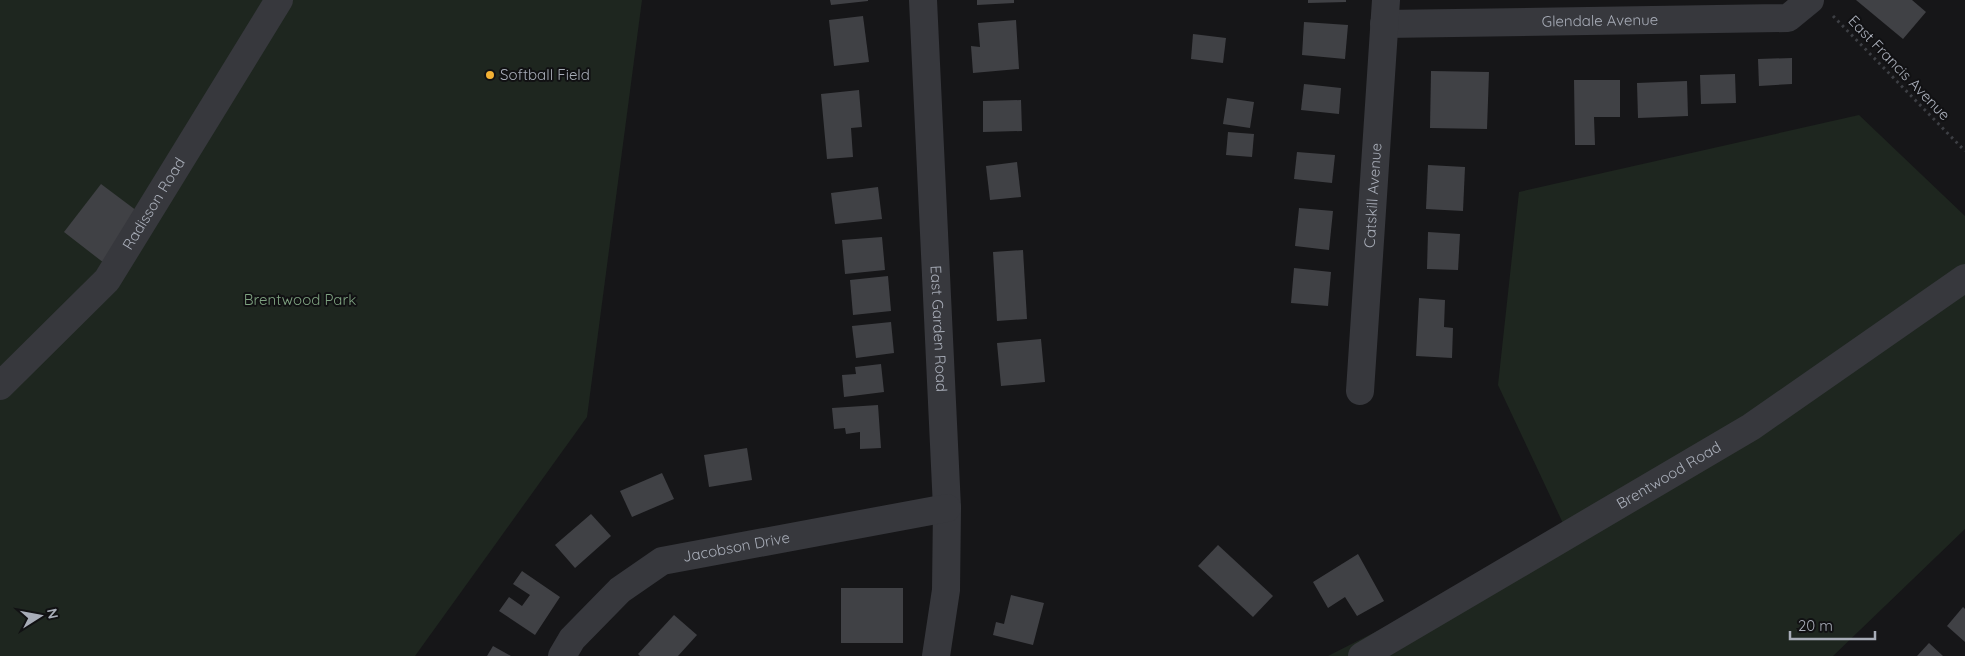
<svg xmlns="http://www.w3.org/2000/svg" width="1965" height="656" font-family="Quicksand,sans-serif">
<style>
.green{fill:#1e261f}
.building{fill:#404145}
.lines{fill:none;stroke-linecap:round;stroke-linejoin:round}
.path{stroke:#3d3f44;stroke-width:3;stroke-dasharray:2.5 4;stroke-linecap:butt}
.minor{stroke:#37383d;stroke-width:28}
.poi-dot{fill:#f2b134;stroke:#111113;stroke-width:2}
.labels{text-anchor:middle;stroke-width:4;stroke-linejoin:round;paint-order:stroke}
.street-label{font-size:15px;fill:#a8adb8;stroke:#111113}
.poi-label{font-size:15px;fill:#a8adb8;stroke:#111113;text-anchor:start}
.park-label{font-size:15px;fill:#7fa381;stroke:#111113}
</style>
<rect width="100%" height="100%" fill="#161618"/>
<g class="green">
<polygon points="0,0 642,0 587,417 415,656 0,656"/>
<polygon points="1859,115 1965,216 1965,529 1833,656 1328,656 1568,534 1498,385 1519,192"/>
</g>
<g class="building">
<polygon points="830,0 868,0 868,1 831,5"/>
<polygon points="977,0 1014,0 1014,3 977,5"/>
<polygon points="1308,0 1346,0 1346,2 1308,3"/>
<polygon points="1856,0 1912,0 1926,12 1903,39"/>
<polygon points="863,16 869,62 834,66 829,20"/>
<polygon points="1016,20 1019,69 973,73 971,46 980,47 978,23"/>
<polygon points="1304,22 1348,25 1345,59 1302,55"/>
<polygon points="1193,34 1226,38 1223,63 1191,59"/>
<polygon points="1792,58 1792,84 1759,86 1758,59"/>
<polygon points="1431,71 1489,72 1487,129 1430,128"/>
<polygon points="1735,74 1736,103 1701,104 1700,75"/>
<polygon points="1574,80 1620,80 1620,117 1594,117 1595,145 1575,145"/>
<polygon points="1687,81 1688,116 1638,118 1637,83"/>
<polygon points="1304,84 1341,88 1339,114 1301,110"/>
<polygon points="859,90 862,127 851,128 853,157 827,159 821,94"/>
<polygon points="1227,98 1254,102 1250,128 1223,124"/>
<polygon points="1021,100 1022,131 983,132 983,101"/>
<polygon points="1228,132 1254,134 1252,157 1226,155"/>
<polygon points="1297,152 1335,155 1332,183 1294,179"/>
<polygon points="1017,162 1021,197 990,200 986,166"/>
<polygon points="1428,165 1465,167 1463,211 1426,209"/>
<polygon points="101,184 141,214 104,263 64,232"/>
<polygon points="878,187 882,219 835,224 831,193"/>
<polygon points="1299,208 1333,211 1329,250 1295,246"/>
<polygon points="1428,232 1460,234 1458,270 1427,269"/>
<polygon points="882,237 885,270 845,274 842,240"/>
<polygon points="1023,250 1027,319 997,321 993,252"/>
<polygon points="1294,268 1331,272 1328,306 1291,303"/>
<polygon points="888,276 891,311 853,315 850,280"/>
<polygon points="1419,298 1445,300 1444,327 1453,328 1452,358 1416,356"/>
<polygon points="891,322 894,353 856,358 852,326"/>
<polygon points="1041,339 1045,382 1001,386 997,343"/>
<polygon points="881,364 884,392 844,397 842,375 856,374 855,367"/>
<polygon points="878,405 881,448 860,449 860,432 846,434 845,428 834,429 832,408"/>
<polygon points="747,448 752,480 709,487 704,455"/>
<polygon points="662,473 674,499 632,517 620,491"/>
<polygon points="591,514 611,536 575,568 555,545"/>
<polygon points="1218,545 1273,596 1253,617 1198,566"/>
<polygon points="1358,554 1384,601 1357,616 1345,597 1328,608 1313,582"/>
<polygon points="522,571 560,597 535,635 499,611 509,597 522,606 530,595 513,584"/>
<rect x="841" y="588" width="62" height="55"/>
<polygon points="1011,595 1044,603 1033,645 993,635 996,622 1004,624"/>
<polygon points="1963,607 1965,609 1965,642 1947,626"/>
<polygon points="674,615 697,635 678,656 640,656 638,654"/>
<polygon points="1929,643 1943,656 1917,656"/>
<polygon points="493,646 511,656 487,656"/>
</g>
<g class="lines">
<polyline class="path" points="1833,16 1965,151"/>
<g class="minor">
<path id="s1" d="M923,0L947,508L946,590L936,656"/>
<path id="s2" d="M1384,24L1788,18L1810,0"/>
<path id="s3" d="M0,386L107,280L279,0"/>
<path id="s4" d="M1360,391L1386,0"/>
<path id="s5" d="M562,656L572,639L620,590L662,561L947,508"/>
<path id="s6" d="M1362,656L1751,427L1965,278"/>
</g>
</g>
<circle class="poi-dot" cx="490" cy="75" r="5"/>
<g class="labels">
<g class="street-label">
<text dy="5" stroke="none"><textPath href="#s2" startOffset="216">Glendale Avenue</textPath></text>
<text transform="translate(1899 68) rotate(46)" y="5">East Francis Avenue</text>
<text dy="5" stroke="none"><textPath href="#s4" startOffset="196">Catskill Avenue</textPath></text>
<text dy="5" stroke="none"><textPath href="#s3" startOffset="240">Radisson Road</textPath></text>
<text dy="5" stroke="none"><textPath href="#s1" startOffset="329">East Garden Road</textPath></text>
<text dy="5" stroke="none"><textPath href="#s6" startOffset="356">Brentwood Road</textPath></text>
<text dy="5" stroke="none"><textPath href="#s5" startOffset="215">Jacobson Drive</textPath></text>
</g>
<g class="poi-label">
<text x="500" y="80">Softball Field</text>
</g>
<g class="park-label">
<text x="300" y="305">Brentwood Park</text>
</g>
</g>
<g transform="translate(40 616) rotate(79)" stroke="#111113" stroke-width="4" paint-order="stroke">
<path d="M0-4L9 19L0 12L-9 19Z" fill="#a8adb8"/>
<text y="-8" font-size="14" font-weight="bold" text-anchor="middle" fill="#a8adb8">N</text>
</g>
<path d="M1790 631v8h85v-8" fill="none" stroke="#a8adb8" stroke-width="2.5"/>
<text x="1798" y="631" font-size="15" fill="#a8adb8" stroke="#111113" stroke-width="4" paint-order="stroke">20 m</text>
</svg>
